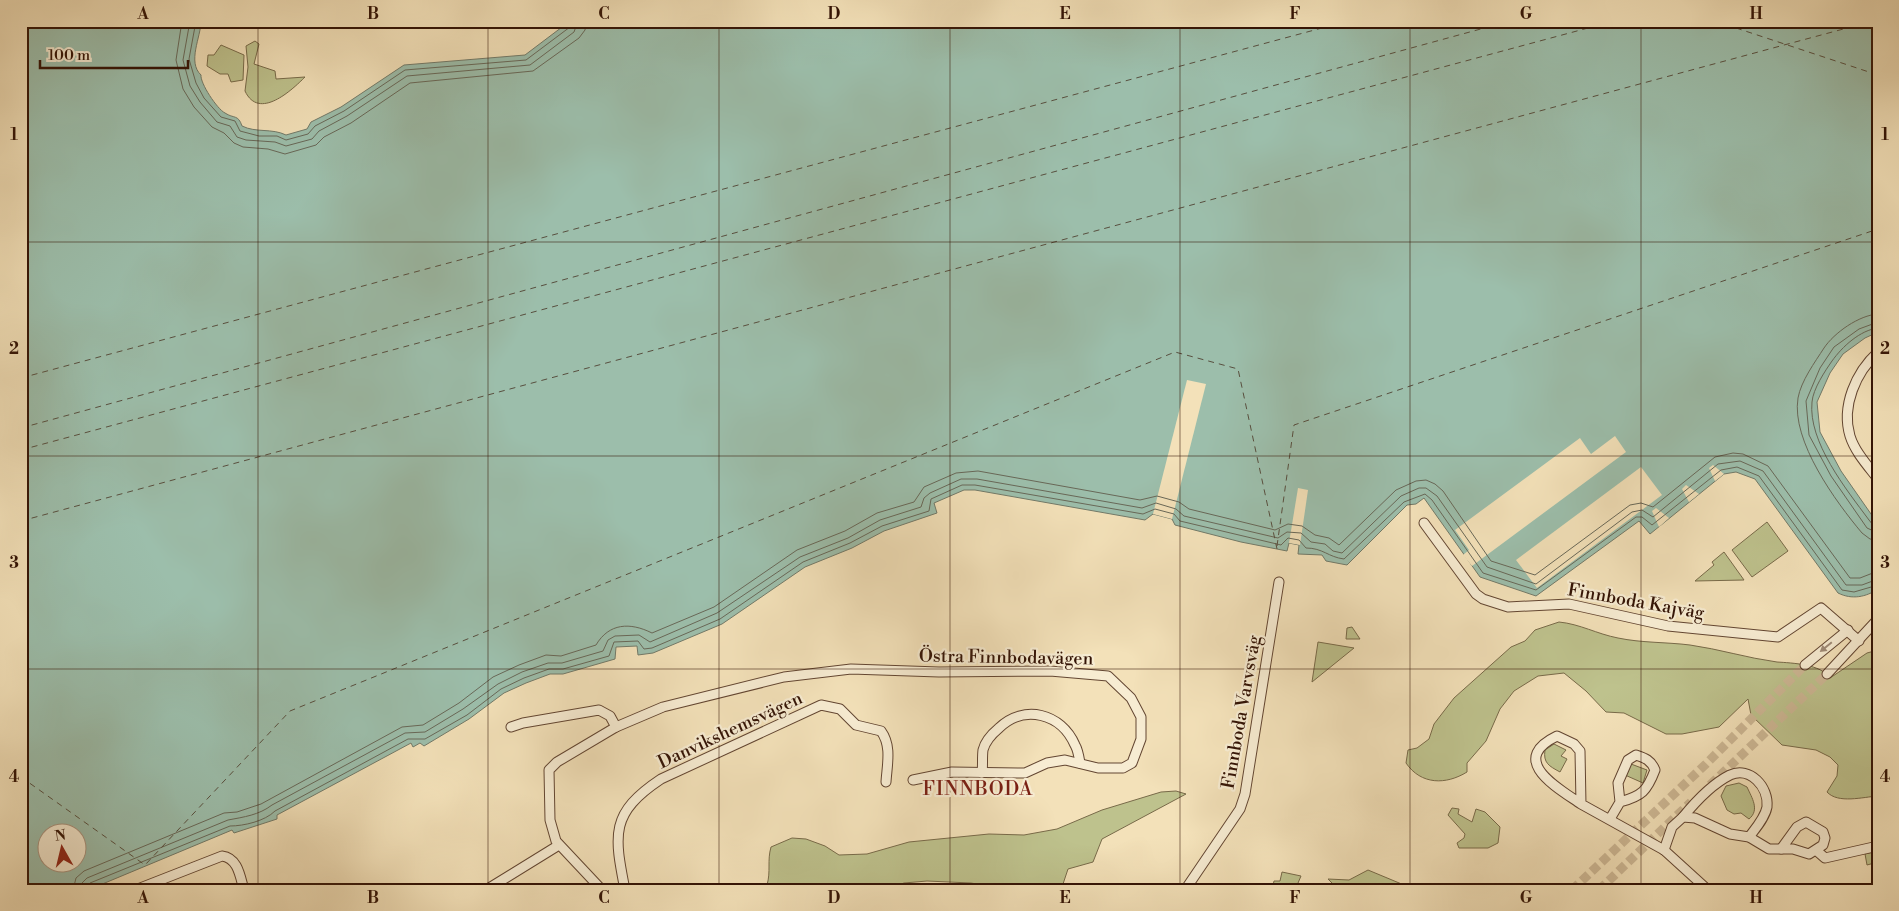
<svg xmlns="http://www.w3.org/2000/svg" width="1899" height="911" font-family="'Libre Bodoni',serif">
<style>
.green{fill:#bec28d;stroke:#786a49}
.water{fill:#9cbeab;stroke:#727a69;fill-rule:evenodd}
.pier{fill:#f3e1b9}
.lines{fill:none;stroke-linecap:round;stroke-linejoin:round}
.shore{stroke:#686858;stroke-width:1}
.ferry{stroke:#584f3f;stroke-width:1;stroke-dasharray:6 5;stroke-linecap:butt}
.street-tunnel{stroke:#cdb895;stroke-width:9;stroke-dasharray:9 4.5;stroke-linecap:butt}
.street-casing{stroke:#634632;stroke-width:11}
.street{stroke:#f7ecd2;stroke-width:9}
.oneway{fill:#9f8a76}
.grid{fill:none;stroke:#331305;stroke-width:1;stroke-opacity:0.55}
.labels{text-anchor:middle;stroke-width:4.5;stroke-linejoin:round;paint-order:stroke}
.street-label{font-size:18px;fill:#331305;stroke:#f7ecd2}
.neighbourhood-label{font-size:19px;letter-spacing:1px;fill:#7a1f14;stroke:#f7ecd2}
.neatline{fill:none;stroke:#331305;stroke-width:2}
.grid-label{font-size:16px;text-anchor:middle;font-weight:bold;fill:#331305}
</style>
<rect width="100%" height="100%" fill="#f3e1b9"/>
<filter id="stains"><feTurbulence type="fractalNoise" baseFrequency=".004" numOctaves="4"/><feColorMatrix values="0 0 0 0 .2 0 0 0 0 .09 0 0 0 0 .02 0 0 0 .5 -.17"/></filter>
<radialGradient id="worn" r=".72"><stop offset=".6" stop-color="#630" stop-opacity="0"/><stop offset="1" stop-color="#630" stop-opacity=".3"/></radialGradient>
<g class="green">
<path d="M255,41L259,44L254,64L275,71L276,79L305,77C292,90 259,121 245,91L248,67L246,46Z"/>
<polygon points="221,45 244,55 243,80 231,82 228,74 220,74 207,66 208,55 214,55"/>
<polygon points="1767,522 1788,551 1752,577 1732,550"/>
<polygon points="1724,552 1744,580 1695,581 1714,565 1712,562"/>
<path d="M1559,622C1580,624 1597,634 1618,638C1642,643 1666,642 1690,645C1719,649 1747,658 1777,662C1792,663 1821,664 1830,678L1867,653L1878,650V796C1863,797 1838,804 1827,792L1837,776L1838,765L1830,757L1816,750L1782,745L1751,715L1748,699L1719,727L1682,734H1666L1624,713L1606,712L1586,691L1564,673L1538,676L1514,691L1500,709L1486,741L1467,763V772C1446,785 1421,785 1406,763L1408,750L1417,748L1429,739L1434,724L1454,698L1511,647L1525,641L1535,630Z"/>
<polygon points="1352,627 1360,639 1346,639 1347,628"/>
<polygon points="1318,642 1354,648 1312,682"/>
<path d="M1554,744L1566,750L1561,756L1567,759L1560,772C1549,766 1543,763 1545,750Z"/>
<polygon points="1631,764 1647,770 1643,783 1625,775"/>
<path d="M1739,783L1747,787C1752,798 1760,810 1749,819L1741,813L1734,814L1727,810L1721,796L1726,786Z"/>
<path d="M1176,791L1186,794L1102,839L1093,862L1068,869L1061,890H1011L971,883L927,881L904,883L883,890H757L767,885C771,871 767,861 771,847L792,838L806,839L825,846L839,855L867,854L909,842L989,834L1024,835L1057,829L1102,810L1161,792Z"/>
<polygon points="1452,808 1459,809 1458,814 1472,822 1476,809 1485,812 1500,827 1498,843 1488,848 1459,848 1457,843 1464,838 1465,834 1448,815"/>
<polygon points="1878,851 1878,862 1867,865 1865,854"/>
<polygon points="1368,870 1416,890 1339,890 1328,879 1349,880"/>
<polygon points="1282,872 1301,876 1295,890 1272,890 1274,881 1280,881"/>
</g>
<path class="water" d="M21,21H201C201,37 187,62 201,75C200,83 217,109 225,113C234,119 238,114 242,126C256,133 272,128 286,135L307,129L311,122L341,107L404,65L525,55L570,21H1878V332L1865,338L1843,354L1830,373L1817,402L1820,432L1841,471L1878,524V589C1866,597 1852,600 1838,593L1755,479L1736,472L1724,474L1650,534L1639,521L1536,596L1480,577L1424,498L1416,504L1407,505L1347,565L1326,561L1322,555L1298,554L1299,545L1289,543L1287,551L1241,542L1175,525L1172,519L1153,514L1145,520L975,490H964L934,503L937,513L884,531L852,548L805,567L722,624L653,653L638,655L637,646L616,647L615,659L563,674H550L526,683L504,693L469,719L424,746L420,743L413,747L411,743L277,815V819L234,833L232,830L88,890H21ZM48,834H78V864H48Z"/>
<g class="pier">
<polygon points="1187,380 1206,384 1172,519 1153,514"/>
<polygon points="1615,436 1626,452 1472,566 1463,555 1469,550 1455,530 1580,438 1591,454"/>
<polygon points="1713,465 1724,474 1715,481 1709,468"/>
<polygon points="1641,467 1662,495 1537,588 1516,560"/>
<polygon points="1686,485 1699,494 1689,502 1682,489"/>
<polygon points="1298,488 1308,490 1300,545 1289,543"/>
<polygon points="1656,508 1669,518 1659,527 1652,511"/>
</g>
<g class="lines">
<g class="shore">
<polyline points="182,21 176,60 183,89 194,107 212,127 224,133 234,143 243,147 268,149 285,154 316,145 324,137 351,123 410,83 533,71 579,38 585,30 586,21"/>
<polyline points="190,21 183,60 190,86 200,102 217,122 230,126 237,137 246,140 275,142 286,146 312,139 319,131 347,116 407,76 530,65 574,32 578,21"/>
<polyline points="196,21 189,59 196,83 204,98 221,117 235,121 240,131 259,136 277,136 286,140 308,134 315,126 344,111 405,70 526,60 570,27 572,21"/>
<path d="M1878,314C1859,315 1834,333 1824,348C1815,362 1801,381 1798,398C1791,441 1836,502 1862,533L1870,539L1878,540"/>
<polyline points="1878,322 1859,329 1834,347 1820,368 1806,401 1809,435 1831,476 1867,528 1878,533"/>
<path d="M1878,328C1860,330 1842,347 1832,361C1825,371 1813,389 1812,402C1808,442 1846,489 1869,520L1873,525L1878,526"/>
<path d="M73,890L76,878L84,871L224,813L237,812L261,804L402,727L423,725L459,703L493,677L519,665L546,655L561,656L596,645C609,623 630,622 652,633L714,607L797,550L845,531L877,513L914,502L924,487L956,473L978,471L1140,500L1157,496L1179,502L1189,509L1275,530L1288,524L1302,526L1315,535L1329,538L1339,545L1396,490L1416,481L1426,480L1435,484L1443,491L1491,561L1535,575L1630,505L1641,503L1653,507L1715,457L1733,453L1743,454L1768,466L1850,578H1860L1878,571"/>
<path d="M81,890L82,883L87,878L228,820C244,817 259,815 272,805L405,733L425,732L463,709L498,684L522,672L548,663H562L603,651L608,640L615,636L639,635L650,642L717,613L800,557L848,538L880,520L921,507L924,498L930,493L961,479H977L1142,508L1156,503L1176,509L1184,516L1278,538L1287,532L1301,533L1311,542L1325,544L1333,551L1342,553L1401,496L1419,488H1426L1437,496L1487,567L1536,584L1632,512L1642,510L1653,517L1718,464L1740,461L1763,471L1846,585H1862L1878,579"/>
<path d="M87,890L90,883L230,826C244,826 265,821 275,811L408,739H425L467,715L501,689L524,678L549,669H563L609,656L614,642L638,641L644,649L652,648L720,619L803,562L850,543L882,526L929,511L931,499L962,485H975L1143,514L1155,509L1174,514L1180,521L1281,545L1288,538L1299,540L1306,548C1323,548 1328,557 1344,559L1404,502L1425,494L1432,500L1483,573L1536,590L1636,517H1642L1652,525L1721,470L1737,467L1759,476L1842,590L1854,592L1878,585"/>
</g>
<g class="ferry">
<polyline points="1715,21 1878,75"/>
<polyline points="21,378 1348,21"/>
<polyline points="21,428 1510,21"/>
<polyline points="21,450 1614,21"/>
<polyline points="21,521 1873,21"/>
<polyline points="1277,546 1294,425 1878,229"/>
<polyline points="21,777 145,865 290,711 1175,352 1238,369 1277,549"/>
</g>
<g class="street-tunnel">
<polyline points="1710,785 1827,674"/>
<polyline points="1572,890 1706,764 1805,665"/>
<polyline points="1599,890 1691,802"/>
</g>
<g class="street-casing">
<g id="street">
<path d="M1878,352C1856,372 1841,406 1850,436C1855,452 1868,466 1878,479"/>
<polyline points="1424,523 1476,594 1483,599 1508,607 1569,604 1668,626 1778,637 1821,608 1859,641"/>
<polyline points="1805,665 1848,630"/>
<polyline points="1827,674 1878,619"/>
<polyline points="511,727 523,723 599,710 610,716 616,727"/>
<path d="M982,773C983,766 982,757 983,750C985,742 993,733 999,728C1024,704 1061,713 1075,745C1078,750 1079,757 1080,763"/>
<path d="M1581,804C1558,788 1507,760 1557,736L1574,744L1580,751L1581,804L1664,850L1708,890"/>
<path d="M1683,817C1696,801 1712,784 1730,775C1750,766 1769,787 1767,807C1765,818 1755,829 1749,837"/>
<path d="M1610,819L1620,802L1618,783L1628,760L1636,755C1645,758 1651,760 1655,770C1647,791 1642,796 1620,802"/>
<polygon points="1806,822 1823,832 1825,838 1823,845 1809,854 1793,849 1781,849 1797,827"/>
<polyline points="1664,850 1672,827 1683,817 1695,818 1730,834 1749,837 1769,849 1781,849"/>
<polyline points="1817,851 1825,858 1878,846"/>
<path d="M135,890L222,856C238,858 240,876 244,890"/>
<polyline points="486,890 559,845"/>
<polyline points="602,890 556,841 550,820 549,770 557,762 616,727 663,707 784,677 851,669 939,672 1050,671 1108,676 1131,698 1141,717 1141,739 1132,763 1123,768 1098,768 1065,760 1047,763 1025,773 952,772 913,780"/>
<path d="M625,890C614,834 610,813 661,779L821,705L840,709L856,725L881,731C892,746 887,765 886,782"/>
<polyline points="1185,890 1240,809 1245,794 1279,582"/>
</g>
</g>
<use href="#street" class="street"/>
</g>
<defs><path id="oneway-solid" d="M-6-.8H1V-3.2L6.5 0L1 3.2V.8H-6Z" transform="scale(1.25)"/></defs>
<use class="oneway" href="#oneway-solid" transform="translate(1826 647) rotate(141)"/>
<path class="grid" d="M258,21V890M488,21V890M719,21V890M950,21V890M1180,21V890M1410,21V890M1641,21V890M21,242H1878M21,456H1878M21,669H1878"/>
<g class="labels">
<g class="street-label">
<text transform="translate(1636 601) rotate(10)" y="6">Finnboda Kajväg</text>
<text transform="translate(1006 657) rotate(1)" y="6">Östra Finnbodavägen</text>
<text transform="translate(1241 712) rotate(-80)" y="6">Finnboda Varvsväg</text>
<text transform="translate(730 730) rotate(-25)" y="6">Danvikshemsvägen</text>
</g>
<g class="neighbourhood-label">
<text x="978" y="795">FINNBODA</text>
</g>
</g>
<rect width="1899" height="911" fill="none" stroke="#f3e1b9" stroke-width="55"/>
<g transform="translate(62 848) rotate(352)"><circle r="24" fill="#f7ecd2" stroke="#a99580"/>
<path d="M0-4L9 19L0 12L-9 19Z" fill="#8f2418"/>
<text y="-8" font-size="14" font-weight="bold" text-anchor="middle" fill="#331305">N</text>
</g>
<path d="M40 60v8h148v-8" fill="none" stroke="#331305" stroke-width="2.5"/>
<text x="48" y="60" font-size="15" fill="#331305" stroke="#f7ecd2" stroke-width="4" paint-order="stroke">100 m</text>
<rect x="28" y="28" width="1844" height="856" class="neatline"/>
<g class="grid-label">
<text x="143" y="19">A</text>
<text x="373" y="19">B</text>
<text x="604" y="19">C</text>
<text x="834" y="19">D</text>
<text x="1065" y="19">E</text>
<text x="1295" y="19">F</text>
<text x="1526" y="19">G</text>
<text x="1756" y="19">H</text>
<text x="14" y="140">1</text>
<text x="1885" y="140">1</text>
<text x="14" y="354">2</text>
<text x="1885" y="354">2</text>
<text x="14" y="568">3</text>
<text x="1885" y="568">3</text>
<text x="14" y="782">4</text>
<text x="1885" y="782">4</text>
<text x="143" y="903">A</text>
<text x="373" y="903">B</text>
<text x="604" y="903">C</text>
<text x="834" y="903">D</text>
<text x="1065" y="903">E</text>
<text x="1295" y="903">F</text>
<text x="1526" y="903">G</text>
<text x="1756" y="903">H</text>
</g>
<rect width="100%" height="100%" filter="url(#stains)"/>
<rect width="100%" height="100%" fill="url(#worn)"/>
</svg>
